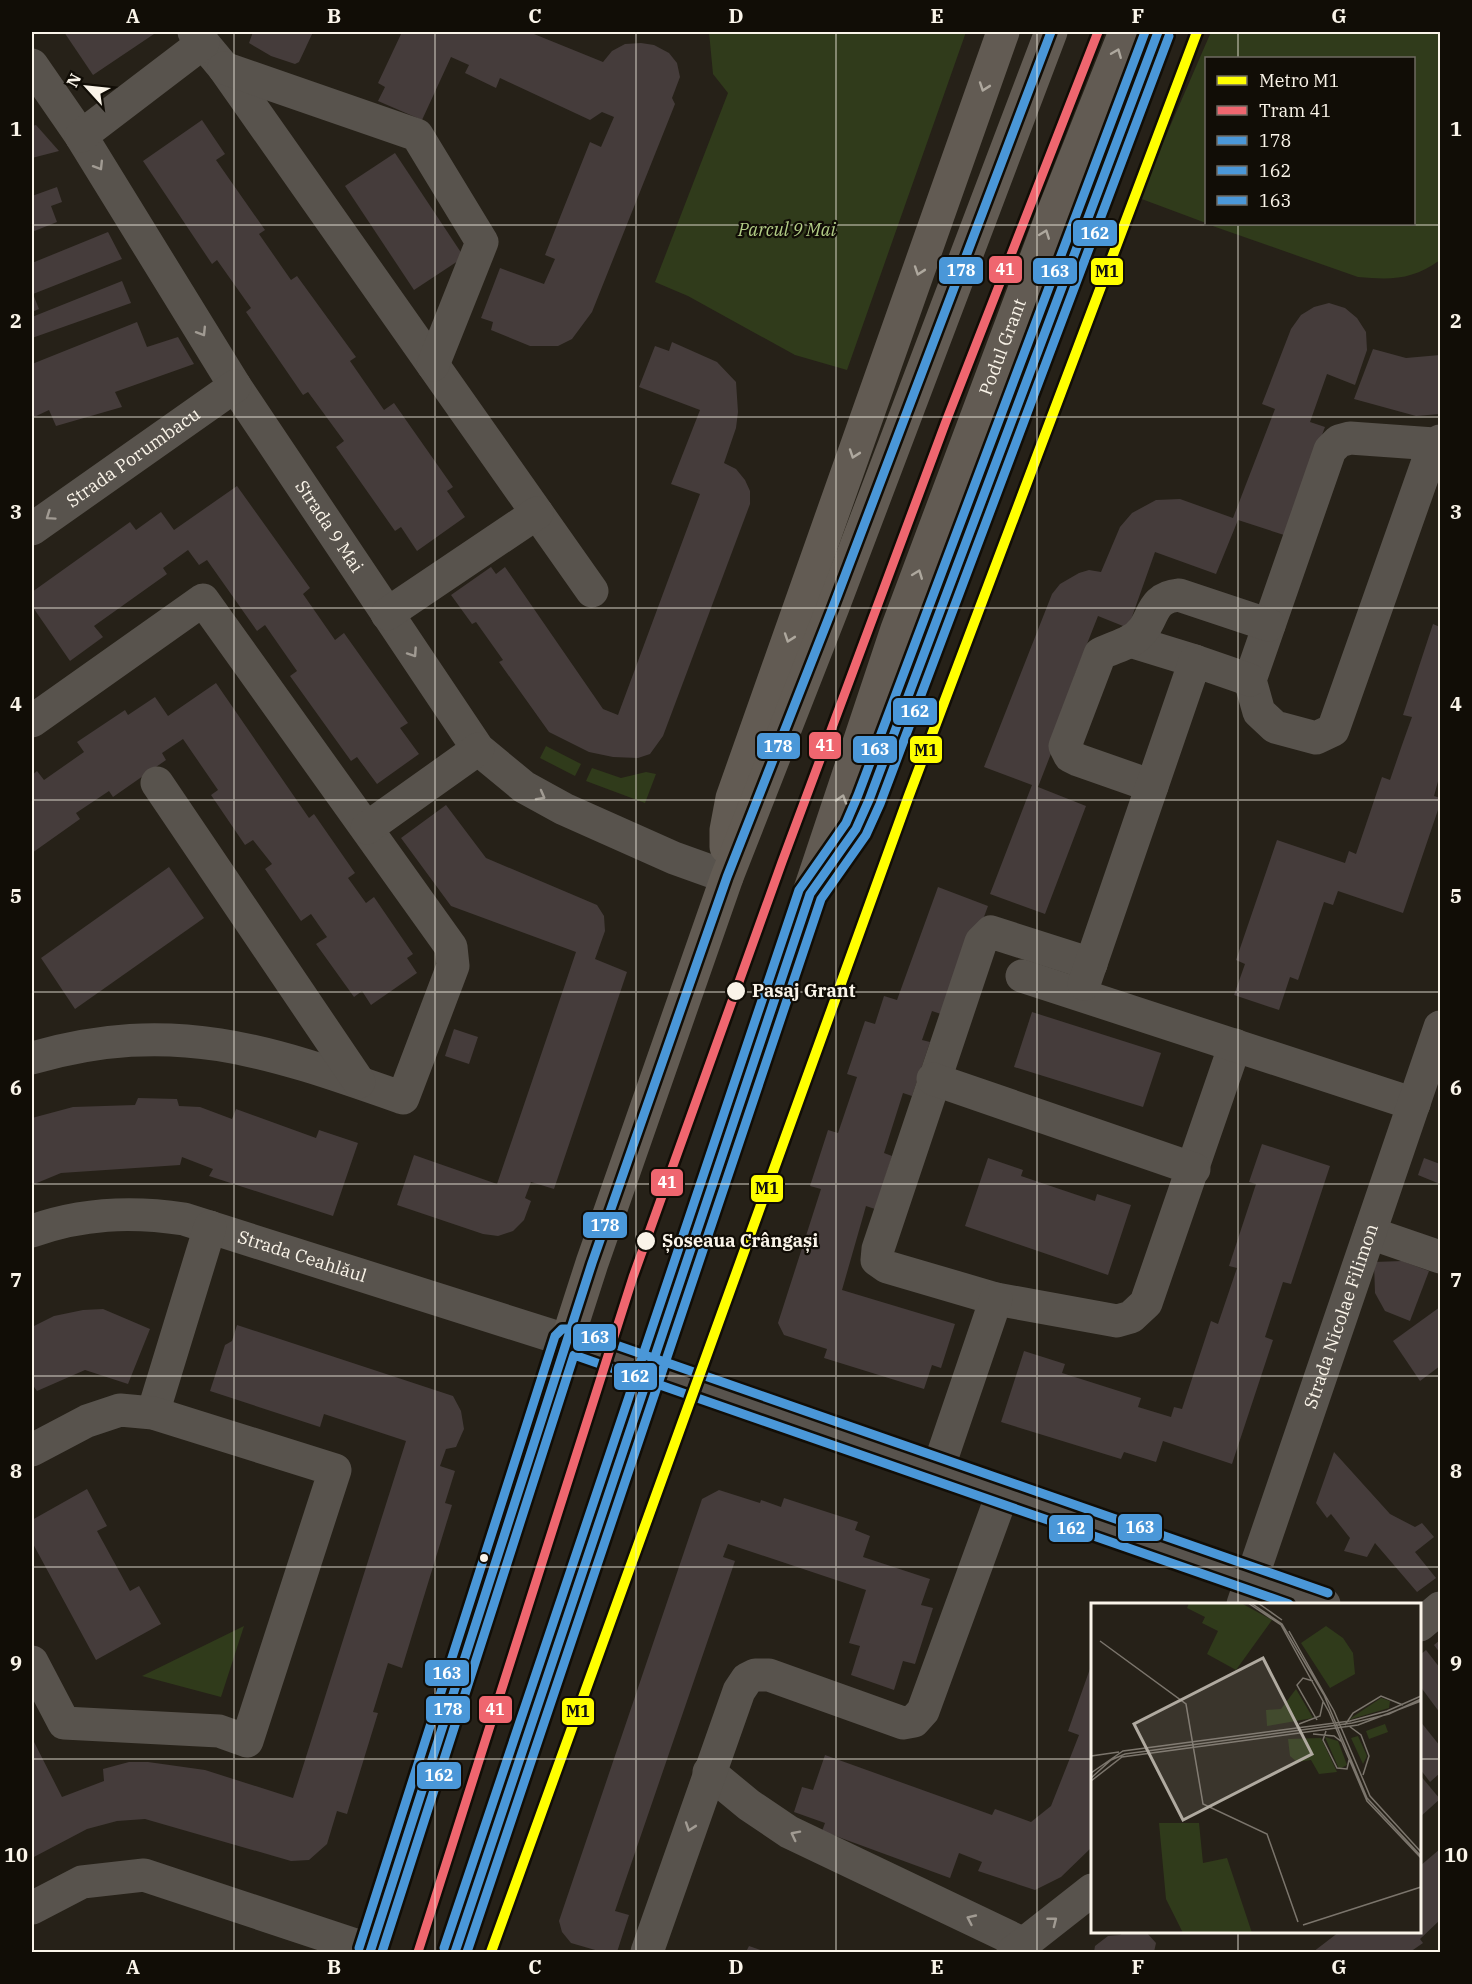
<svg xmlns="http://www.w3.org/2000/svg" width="1472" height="1984" font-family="'IBM Plex Serif',serif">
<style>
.green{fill:#303b1b}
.building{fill:#453c3b}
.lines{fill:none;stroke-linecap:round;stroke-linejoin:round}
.minor{stroke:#58534d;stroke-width:33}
.major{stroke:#625b53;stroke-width:33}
.bus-1-casing{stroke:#110d06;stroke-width:14}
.bus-2-casing{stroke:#110d06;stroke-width:14}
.bus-3-casing{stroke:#110d06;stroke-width:14}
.bus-1{stroke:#4a97d8;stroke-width:9}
.bus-2{stroke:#4a97d8;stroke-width:9}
.bus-3{stroke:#4a97d8;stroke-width:9}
.tram-1-casing{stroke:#110d06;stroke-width:14}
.tram-1{stroke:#ef666f;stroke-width:9}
.metro-1-casing{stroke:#110d06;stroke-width:15}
.metro-1{stroke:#ff0;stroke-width:10}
.oneway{stroke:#aea89e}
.oneway2{stroke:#a19b93}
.grid{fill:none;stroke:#faf4e9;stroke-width:1.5;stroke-opacity:0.55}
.stop-dot{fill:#faf4e9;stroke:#110d06;stroke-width:2}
.labels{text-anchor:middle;stroke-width:4.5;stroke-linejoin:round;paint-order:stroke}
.park-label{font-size:18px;font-style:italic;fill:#b2cd86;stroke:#110d06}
.street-label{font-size:18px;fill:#faf4e9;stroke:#110d06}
.stop-label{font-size:18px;font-weight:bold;fill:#faf4e9;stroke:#110d06;text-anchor:start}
.inset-road{fill:none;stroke:#7b756c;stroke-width:1.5}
.view{fill:#b0aaa0;fill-opacity:0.15;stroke:#b0aaa0;stroke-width:3}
.inset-edge{fill:none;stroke:#faf4e9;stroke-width:3}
.line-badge{stroke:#110d06;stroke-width:2}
.badge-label{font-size:16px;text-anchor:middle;font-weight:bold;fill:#fff}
.pale-badge-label{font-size:16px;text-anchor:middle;font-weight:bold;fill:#111}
.neatline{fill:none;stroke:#faf4e9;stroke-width:2}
.grid-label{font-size:20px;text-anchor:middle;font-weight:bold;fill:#faf4e9}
</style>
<rect width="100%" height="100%" fill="#262118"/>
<g class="green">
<polygon points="709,32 966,32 847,370 795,355 688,296 655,282 728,93 713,74"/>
<path d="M1211,32H1440V260C1412,280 1392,280 1358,277L1207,224H1414V58H1206V223L1139,198Z"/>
<polygon points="546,746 581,764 575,776 540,758"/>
<polygon points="592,768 621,778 646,772 656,774 645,803 586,781"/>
<polygon points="244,1626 221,1697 142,1676"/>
</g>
<g class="building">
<polygon points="64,32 153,32 154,34 93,75"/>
<polygon points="253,32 313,32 299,62 295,64 271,56 249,43"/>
<polygon points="402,32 529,32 603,62 612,51 625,44 641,43 654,45 669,53 677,63 680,77 672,98 675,104 592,312 572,339 558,346 530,346 491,330 493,322 481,318 500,268 544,284 555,259 545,255 590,142 601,147 614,117 602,112 590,120 500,78 496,88 465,73 469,65 451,57 422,120 378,101 385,87 378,83"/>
<polygon points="202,120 225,154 216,160 265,230 259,234 291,280 297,276 356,357 350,361 384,410 394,403 453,487 447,491 465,517 417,551 401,527 395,531 336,447 344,441 308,392 303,395 246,312 251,308 217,260 212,264 143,161"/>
<polygon points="36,125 59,151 32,158 32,126"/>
<polygon points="395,153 464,257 414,290 345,186"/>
<polygon points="57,187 62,202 51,206 57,222 32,232 32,196"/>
<polygon points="108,232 122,259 33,294 39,309 32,312 32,263"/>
<polygon points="122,281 131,303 32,338 32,317"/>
<polygon points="1329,303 1345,308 1357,318 1366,332 1367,350 1355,385 1327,374 1310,422 1325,427 1284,535 1238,520 1216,574 1155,552 1128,628 1098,616 1074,677 1080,679 1038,787 1086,806 1045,914 990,894 1032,785 984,767 1052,594 1060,584 1079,573 1089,570 1101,572 1120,527 1132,513 1156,500 1180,499 1233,518 1275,409 1262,404 1291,329 1301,315 1314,307"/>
<polygon points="137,322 147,347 178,337 194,364 115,392 122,407 56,426 49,410 32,418 32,364"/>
<polygon points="672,342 717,362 736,382 738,412 736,428 724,463 736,469 745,480 750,491 750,504 663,736 650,754 638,758 613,757 589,752 549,732 499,662 503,660 476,622 472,624 451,595 491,567 496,574 505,567 603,709 618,715 700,494 671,484 700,410 639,387 655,346 669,351"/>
<polygon points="1373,349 1406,358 1440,355 1440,414 1416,416 1354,399"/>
<polygon points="237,486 310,588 303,594 335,640 344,633 408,723 400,728 419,754 377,784 357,757 351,761 290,676 297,671 265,625 257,631 207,560 199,565 188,550 163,568 167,574 94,626 103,637 70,661 32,606 32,592 130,522 136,530 161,512 174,530"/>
<polygon points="1433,624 1440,627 1440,774 1434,796 1440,798 1440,804 1403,913 1338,891 1333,905 1324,902 1298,980 1290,977 1279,1010 1234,995 1245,964 1236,960 1277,840 1345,863 1349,851 1356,854 1382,777 1390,780 1402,745 1412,717 1403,715"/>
<polygon points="216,683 309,818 314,814 355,873 348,878 366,903 374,897 413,954 407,958 417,973 371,1005 362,991 354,997 316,944 327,937 311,914 301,921 265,869 272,864 253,840 245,845 211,795 218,790 183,739 162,753 166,760 113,797 109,791 76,813 80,819 32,853 32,775 37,771 44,780 84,752 77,742 125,710 128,715 155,697 168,716"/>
<polygon points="446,805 486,858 597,905 604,916 605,931 595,959 627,972 554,1189 531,1182 525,1198 531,1201 524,1220 513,1231 498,1236 483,1234 397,1205 414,1155 497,1184 576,952 451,906 401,838"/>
<polygon points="169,867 204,918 75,1009 41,958"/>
<polygon points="938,887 988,906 947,1016 932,1011 922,1040 930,1042 912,1096 903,1093 884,1153 892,1156 875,1209 866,1206 842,1290 955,1324 941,1368 932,1365 924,1389 824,1358 827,1349 784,1335 778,1323 821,1189 810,1186 828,1130 838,1133 857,1077 847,1074 865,1021 875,1024 884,996 897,1000"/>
<polygon points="1032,1012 1161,1053 1143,1107 1014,1067"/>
<polygon points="454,1029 478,1037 469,1064 445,1056"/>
<polygon points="138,1098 177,1099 179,1106 200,1107 232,1119 236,1109 316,1138 319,1130 358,1143 333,1216 209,1176 213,1169 182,1157 180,1165 61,1173 32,1185 32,1118 73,1107 135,1105"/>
<polygon points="1262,1144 1330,1166 1291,1284 1283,1282 1265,1337 1273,1340 1232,1464 1163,1441 1156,1462 1124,1452 1121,1459 1001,1422 1024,1351 1065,1364 1062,1373 1141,1398 1138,1407 1171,1417 1174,1407 1182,1409 1211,1321 1218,1324 1237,1268 1229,1266 1256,1184 1249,1182"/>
<polygon points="988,1158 1023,1170 1021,1176 1095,1201 1097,1194 1131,1205 1108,1275 965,1226"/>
<polygon points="1424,1158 1440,1164 1440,1184 1418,1175"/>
<polygon points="1402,1261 1429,1271 1410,1321 1385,1311 1375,1293 1374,1262"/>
<polygon points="1440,1307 1440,1366 1420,1381 1393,1341"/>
<polygon points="103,1309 150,1329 128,1384 85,1370 37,1391 32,1384 32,1327 54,1316 83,1310"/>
<polygon points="237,1325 453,1396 461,1411 464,1429 456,1447 446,1449 440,1466 455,1471 445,1503 452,1505 402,1668 388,1663 373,1712 378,1713 347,1814 337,1811 327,1844 309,1860 291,1861 145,1819 117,1821 87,1829 32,1858 32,1738 62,1797 104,1781 103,1769 129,1762 148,1762 205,1770 293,1798 406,1441 324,1414 320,1427 210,1391 225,1345 232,1341"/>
<polygon points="1334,1452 1390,1514 1415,1527 1422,1523 1434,1537 1415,1552 1436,1578 1417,1592 1375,1543 1367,1557 1344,1551 1350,1538 1331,1514 1327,1518 1316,1503"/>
<polygon points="87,1489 107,1526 97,1531 130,1591 139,1586 161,1624 96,1660 32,1542 32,1520"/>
<polygon points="719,1490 760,1503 761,1500 781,1507 784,1498 858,1522 855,1530 870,1536 863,1557 930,1579 921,1605 933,1608 915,1664 903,1661 894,1690 851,1675 860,1646 849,1643 866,1590 728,1544 723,1557 735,1561 615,1911 629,1915 617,1952 602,1952 571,1943 562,1932 559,1921 702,1499"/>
<polygon points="1440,1640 1440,1653 1434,1645"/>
<polygon points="1426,1650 1440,1668 1440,1713 1420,1686 1420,1655"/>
<polygon points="1092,1663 1092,1847 1061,1877 1035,1890 978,1871 982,1862 959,1853 950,1878 822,1831 825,1823 794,1812 802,1787 813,1790 825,1755 992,1815 995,1809 1031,1822 1051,1806 1070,1758 1079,1735 1068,1731"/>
<polygon points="1420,1721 1440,1746 1440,1773 1430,1782 1420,1769"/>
<polygon points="1420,1775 1440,1799 1420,1817"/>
<polygon points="1440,1849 1440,1920 1420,1939 1423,1943 1410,1952 1313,1952 1339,1932 1419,1932 1420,1866"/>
<polygon points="1125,1932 1146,1932 1156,1943 1154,1952 1094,1952 1095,1946 1108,1936 1120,1935"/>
<polygon points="749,1946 766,1952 746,1952"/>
</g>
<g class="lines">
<g class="minor">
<polyline points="194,32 224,68 592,591"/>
<path id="s1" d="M32,65L81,136L235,386L478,749L524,787L564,809L674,858L727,877"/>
<polyline points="224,68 417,135 482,242 433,365"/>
<polyline points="81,136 203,43"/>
<polyline points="1434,444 1333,730 1316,738 1275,727 1259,712 1250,680 1330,450 1339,441 1350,438 1434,444 1440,441"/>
<path id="s2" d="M32,529L235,386"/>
<polyline points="387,614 537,513"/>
<polyline points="1130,641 1195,661"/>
<path d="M32,721L203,600L451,947L453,966L403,1098C269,1051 174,1017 32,1058"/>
<polyline points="157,783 359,1082"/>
<path d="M1152,786L1078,760L1070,756L1065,746L1100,654C1110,649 1121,646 1130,641C1157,627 1145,598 1179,595L1269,625"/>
<polyline points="367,828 478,749"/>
<polyline points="1091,964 991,932 981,942 878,1249 877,1260 887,1267 996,1299 1117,1321 1131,1317 1146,1303 1235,1045"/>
<polyline points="1022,976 1414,1104"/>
<polyline points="1084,984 1195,661 1250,680"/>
<polyline points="933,1079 1194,1169"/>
<path id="s3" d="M32,1231C82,1213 131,1211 184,1219L594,1349L1324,1604"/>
<polyline points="1370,1233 1440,1257"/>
<polyline points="153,1413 210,1227"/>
<polyline points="32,1450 87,1421 120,1410 153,1413 335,1470 247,1741 219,1731 64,1723 32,1662"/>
<polyline points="938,1469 996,1299"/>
<path id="s4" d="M1243,1604L1440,1027"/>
<polyline points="1420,1625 1440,1608"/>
<polyline points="709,1772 749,1805 789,1832 1024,1944"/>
<polyline points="32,1908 82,1882 144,1875 370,1950"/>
<polyline points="647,1952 739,1691 747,1679 755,1675 769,1675 903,1723 914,1721 923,1711 1003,1492"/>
<polyline points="1013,1952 1092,1890"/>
</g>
<g class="major">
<polyline points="726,847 726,830 732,798 1003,32"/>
<polyline points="830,866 856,829 869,800 1158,32"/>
<polyline points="370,1952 592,1263 727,877 833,607 1051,32"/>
<path id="s5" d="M455,1952L897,629L1053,213L1125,32"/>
</g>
<g class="bus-1-casing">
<g id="bus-1">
<polyline points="370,1952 592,1263 727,877 833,607 1051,32"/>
<polyline points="455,1952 810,894 856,829 869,800 1158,32"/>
</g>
</g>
<g class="bus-2-casing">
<g id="bus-2">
<polyline points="382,1952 574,1355 1289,1604"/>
<polyline points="467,1952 821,899 866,835 880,804 1169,36"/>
</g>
</g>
<g class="bus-3-casing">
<g id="bus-3">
<polyline points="359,1948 555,1336 562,1329 570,1329 1328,1593"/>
<polyline points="444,1948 799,890 846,823 858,795 1145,32"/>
</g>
</g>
<use href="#bus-1" class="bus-1"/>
<use href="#bus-2" class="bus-2"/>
<use href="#bus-3" class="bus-3"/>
<g class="tram-1-casing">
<polyline id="tram-1" points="418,1952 633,1277 782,862 945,424 1098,32"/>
</g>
<use href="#tram-1" class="tram-1"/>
<g class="metro-1-casing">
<polyline id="metro-1" points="491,1952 908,798 1197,32"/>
</g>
<use href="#metro-1" class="metro-1"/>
</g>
<defs><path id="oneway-chevron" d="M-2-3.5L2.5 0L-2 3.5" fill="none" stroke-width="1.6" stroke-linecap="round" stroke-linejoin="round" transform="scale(1.5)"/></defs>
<g class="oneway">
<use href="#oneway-chevron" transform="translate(1117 53) rotate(-68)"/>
<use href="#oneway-chevron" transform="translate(984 87) rotate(109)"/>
<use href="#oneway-chevron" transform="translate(1045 234) rotate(-69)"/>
<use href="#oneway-chevron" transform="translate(919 271) rotate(109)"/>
<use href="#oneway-chevron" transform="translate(854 454) rotate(109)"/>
<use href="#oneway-chevron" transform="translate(918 574) rotate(-69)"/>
<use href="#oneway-chevron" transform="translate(789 638) rotate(109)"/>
<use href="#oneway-chevron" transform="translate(842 799) rotate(-72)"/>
</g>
<g class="oneway2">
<use href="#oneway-chevron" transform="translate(99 166) rotate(58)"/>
<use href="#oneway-chevron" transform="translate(202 332) rotate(58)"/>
<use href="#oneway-chevron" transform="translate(50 516) rotate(145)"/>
<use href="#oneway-chevron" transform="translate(413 653) rotate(56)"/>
<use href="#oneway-chevron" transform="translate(541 796) rotate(29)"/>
<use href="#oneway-chevron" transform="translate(690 1827) rotate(109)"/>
<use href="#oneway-chevron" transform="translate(795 1835) rotate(-153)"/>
<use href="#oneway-chevron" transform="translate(971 1919) rotate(-155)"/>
<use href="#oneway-chevron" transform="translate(1053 1921) rotate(-38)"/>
</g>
<path class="grid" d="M234,32V1952M435,32V1952M636,32V1952M836,32V1952M1037,32V1952M1238,32V58M1238,224V1604M32,225H1440M32,417H1440M32,608H1440M32,800H1440M32,992H1440M32,1184H1440M32,1376H1440M32,1567H1440M32,1759H1092M1420,1759H1440M1238,1932V1952"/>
<g class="stop-dot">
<circle cx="736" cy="991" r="10"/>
<circle cx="646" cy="1241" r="10"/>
<circle cx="484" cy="1558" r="5"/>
</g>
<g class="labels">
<g class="park-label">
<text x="787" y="236">Parcul 9 Mai</text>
</g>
<g class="street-label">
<text dy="6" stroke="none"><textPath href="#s5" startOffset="1696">Podul Grant</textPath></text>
<text dy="6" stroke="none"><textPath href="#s2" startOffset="124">Strada Porumbacu</textPath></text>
<text dy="6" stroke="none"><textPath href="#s1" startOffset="549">Strada 9 Mai</textPath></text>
<text dy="6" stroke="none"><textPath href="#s3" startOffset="278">Strada Ceahlăul</textPath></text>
<text dy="6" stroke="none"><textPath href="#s4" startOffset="304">Strada Nicolae Filimon</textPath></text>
</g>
<g class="stop-label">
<text x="752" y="997">Pasaj Grant</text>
<text x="662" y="1247">Șoseaua Crângași</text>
</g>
</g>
<g transform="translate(1091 1603)">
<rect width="330" height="330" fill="#262118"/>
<path d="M98,0H150L181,17L145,67L116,51L127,28L111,20L114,14L96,5ZM235,23L252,35L262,50L264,71L239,85L210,40ZM205,86L222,115L176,123L175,107L190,106ZM290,95L299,98L298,105L257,117ZM294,121L297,129L278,136L275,128ZM267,133L276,153L272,161L260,135ZM234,134L247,138L256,162L248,166ZM230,135L246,169L228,171L220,157L206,159L199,153L197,136ZM68,220H108L112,260L136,255L161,330H92L75,296Z" fill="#303b1b"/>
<path class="inset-road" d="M157,0L190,22L238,109L276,198L330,255M160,0L191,21L233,92L276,195L330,253M167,0L191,17M198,28L243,108L279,193L330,249M9,38L95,101L112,201L176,231L207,319M222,78L212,75L206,82L226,117M208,121L229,113L232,99M254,122L262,110L290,93L312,102M258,123L270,132L278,153L272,172M235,128L232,137L246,165L256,166L258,157M222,131L243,133L251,139M0,153L28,149M0,170L32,148L259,118L296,108L330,93M0,175L20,157L34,151L261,120L298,111L330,96M0,178L31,154L267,122L330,98M212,322L330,284"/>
<path class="view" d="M172,55L221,151L92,217L43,121Z"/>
<rect width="330" height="330" class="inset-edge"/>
</g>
<g class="line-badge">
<rect x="1072" y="219" width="46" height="28" rx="6" fill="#4a97d8"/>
<rect x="988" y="255" width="35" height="29" rx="6" fill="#ef666f"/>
<rect x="938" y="256" width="46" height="29" rx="6" fill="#4a97d8"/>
<rect x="1032" y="257" width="46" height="28" rx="6" fill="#4a97d8"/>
<rect x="1090" y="257" width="34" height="29" rx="6" fill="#ff0"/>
<rect x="892" y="697" width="46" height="29" rx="6" fill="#4a97d8"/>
<rect x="808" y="731" width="34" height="29" rx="6" fill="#ef666f"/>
<rect x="756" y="732" width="45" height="28" rx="6" fill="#4a97d8"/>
<rect x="852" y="735" width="46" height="29" rx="6" fill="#4a97d8"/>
<rect x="909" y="735" width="34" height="29" rx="6" fill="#ff0"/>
<rect x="650" y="1168" width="34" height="29" rx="6" fill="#ef666f"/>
<rect x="750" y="1174" width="34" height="29" rx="6" fill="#ff0"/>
<rect x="582" y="1211" width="46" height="28" rx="6" fill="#4a97d8"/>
<rect x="572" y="1323" width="45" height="29" rx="6" fill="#4a97d8"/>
<rect x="613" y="1362" width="45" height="29" rx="6" fill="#4a97d8"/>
<rect x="1117" y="1513" width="46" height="29" rx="6" fill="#4a97d8"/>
<rect x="1048" y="1514" width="46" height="29" rx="6" fill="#4a97d8"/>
<rect x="424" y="1659" width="46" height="28" rx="6" fill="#4a97d8"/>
<rect x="478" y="1695" width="35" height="29" rx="6" fill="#ef666f"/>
<rect x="425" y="1695" width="46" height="29" rx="6" fill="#4a97d8"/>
<rect x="561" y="1697" width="34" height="29" rx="6" fill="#ff0"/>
<rect x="416" y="1761" width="46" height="29" rx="6" fill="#4a97d8"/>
</g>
<g class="badge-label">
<text x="1095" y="239">162</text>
<text x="1005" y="275">41</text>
<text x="961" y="276">178</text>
<text x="1055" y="277">163</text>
<text x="915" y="717">162</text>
<text x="825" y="751">41</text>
<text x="778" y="752">178</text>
<text x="875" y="755">163</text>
<text x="667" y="1188">41</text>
<text x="605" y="1231">178</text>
<text x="595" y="1343">163</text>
<text x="635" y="1382">162</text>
<text x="1140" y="1533">163</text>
<text x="1071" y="1534">162</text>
<text x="447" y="1679">163</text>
<text x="495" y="1715">41</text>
<text x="448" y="1715">178</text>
<text x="439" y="1781">162</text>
</g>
<g class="pale-badge-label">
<text x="1107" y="277">M1</text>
<text x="926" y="756">M1</text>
<text x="767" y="1194">M1</text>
<text x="578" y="1717">M1</text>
</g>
<rect width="1472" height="1984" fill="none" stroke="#110d06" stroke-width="66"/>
<rect x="1205" y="57" width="210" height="168" fill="#110d06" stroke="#6e6961" stroke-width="1.5"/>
<rect x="1217" y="76" width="30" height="9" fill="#ffff00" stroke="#6e6961" stroke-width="1.5"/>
<text x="1259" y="87" font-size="18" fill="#faf4e9">Metro M1</text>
<rect x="1217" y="106" width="30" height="9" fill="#ef666f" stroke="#6e6961" stroke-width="1.5"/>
<text x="1259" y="117" font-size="18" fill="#faf4e9">Tram 41</text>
<rect x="1217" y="136" width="30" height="9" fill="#4a97d8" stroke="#6e6961" stroke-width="1.5"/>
<text x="1259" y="147" font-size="18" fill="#faf4e9">178</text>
<rect x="1217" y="166" width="30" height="9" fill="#4a97d8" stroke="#6e6961" stroke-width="1.5"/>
<text x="1259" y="177" font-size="18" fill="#faf4e9">162</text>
<rect x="1217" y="196" width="30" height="9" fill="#4a97d8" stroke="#6e6961" stroke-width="1.5"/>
<text x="1259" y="207" font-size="18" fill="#faf4e9">163</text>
<g transform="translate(87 87) rotate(297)" stroke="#110d06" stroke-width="4.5" paint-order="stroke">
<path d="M0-4.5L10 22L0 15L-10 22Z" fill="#faf4e9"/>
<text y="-9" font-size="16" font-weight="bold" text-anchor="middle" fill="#faf4e9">N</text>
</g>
<rect x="33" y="33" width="1406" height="1918" class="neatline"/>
<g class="grid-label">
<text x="133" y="23">A</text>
<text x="334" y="23">B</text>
<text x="535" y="23">C</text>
<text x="736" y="23">D</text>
<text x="937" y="23">E</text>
<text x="1138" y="23">F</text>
<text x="1339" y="23">G</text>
<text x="16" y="136">1</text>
<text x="1456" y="136">1</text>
<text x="16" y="328">2</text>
<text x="1456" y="328">2</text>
<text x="16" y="519">3</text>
<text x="1456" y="519">3</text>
<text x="16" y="711">4</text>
<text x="1456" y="711">4</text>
<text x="16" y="903">5</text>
<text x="1456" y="903">5</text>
<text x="16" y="1095">6</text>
<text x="1456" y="1095">6</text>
<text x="16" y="1287">7</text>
<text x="1456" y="1287">7</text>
<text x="16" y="1478">8</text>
<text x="1456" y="1478">8</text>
<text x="16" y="1670">9</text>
<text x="1456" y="1670">9</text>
<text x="16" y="1862">10</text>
<text x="1456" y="1862">10</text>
<text x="133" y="1974">A</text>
<text x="334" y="1974">B</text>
<text x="535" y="1974">C</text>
<text x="736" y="1974">D</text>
<text x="937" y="1974">E</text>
<text x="1138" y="1974">F</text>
<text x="1339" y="1974">G</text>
</g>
</svg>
